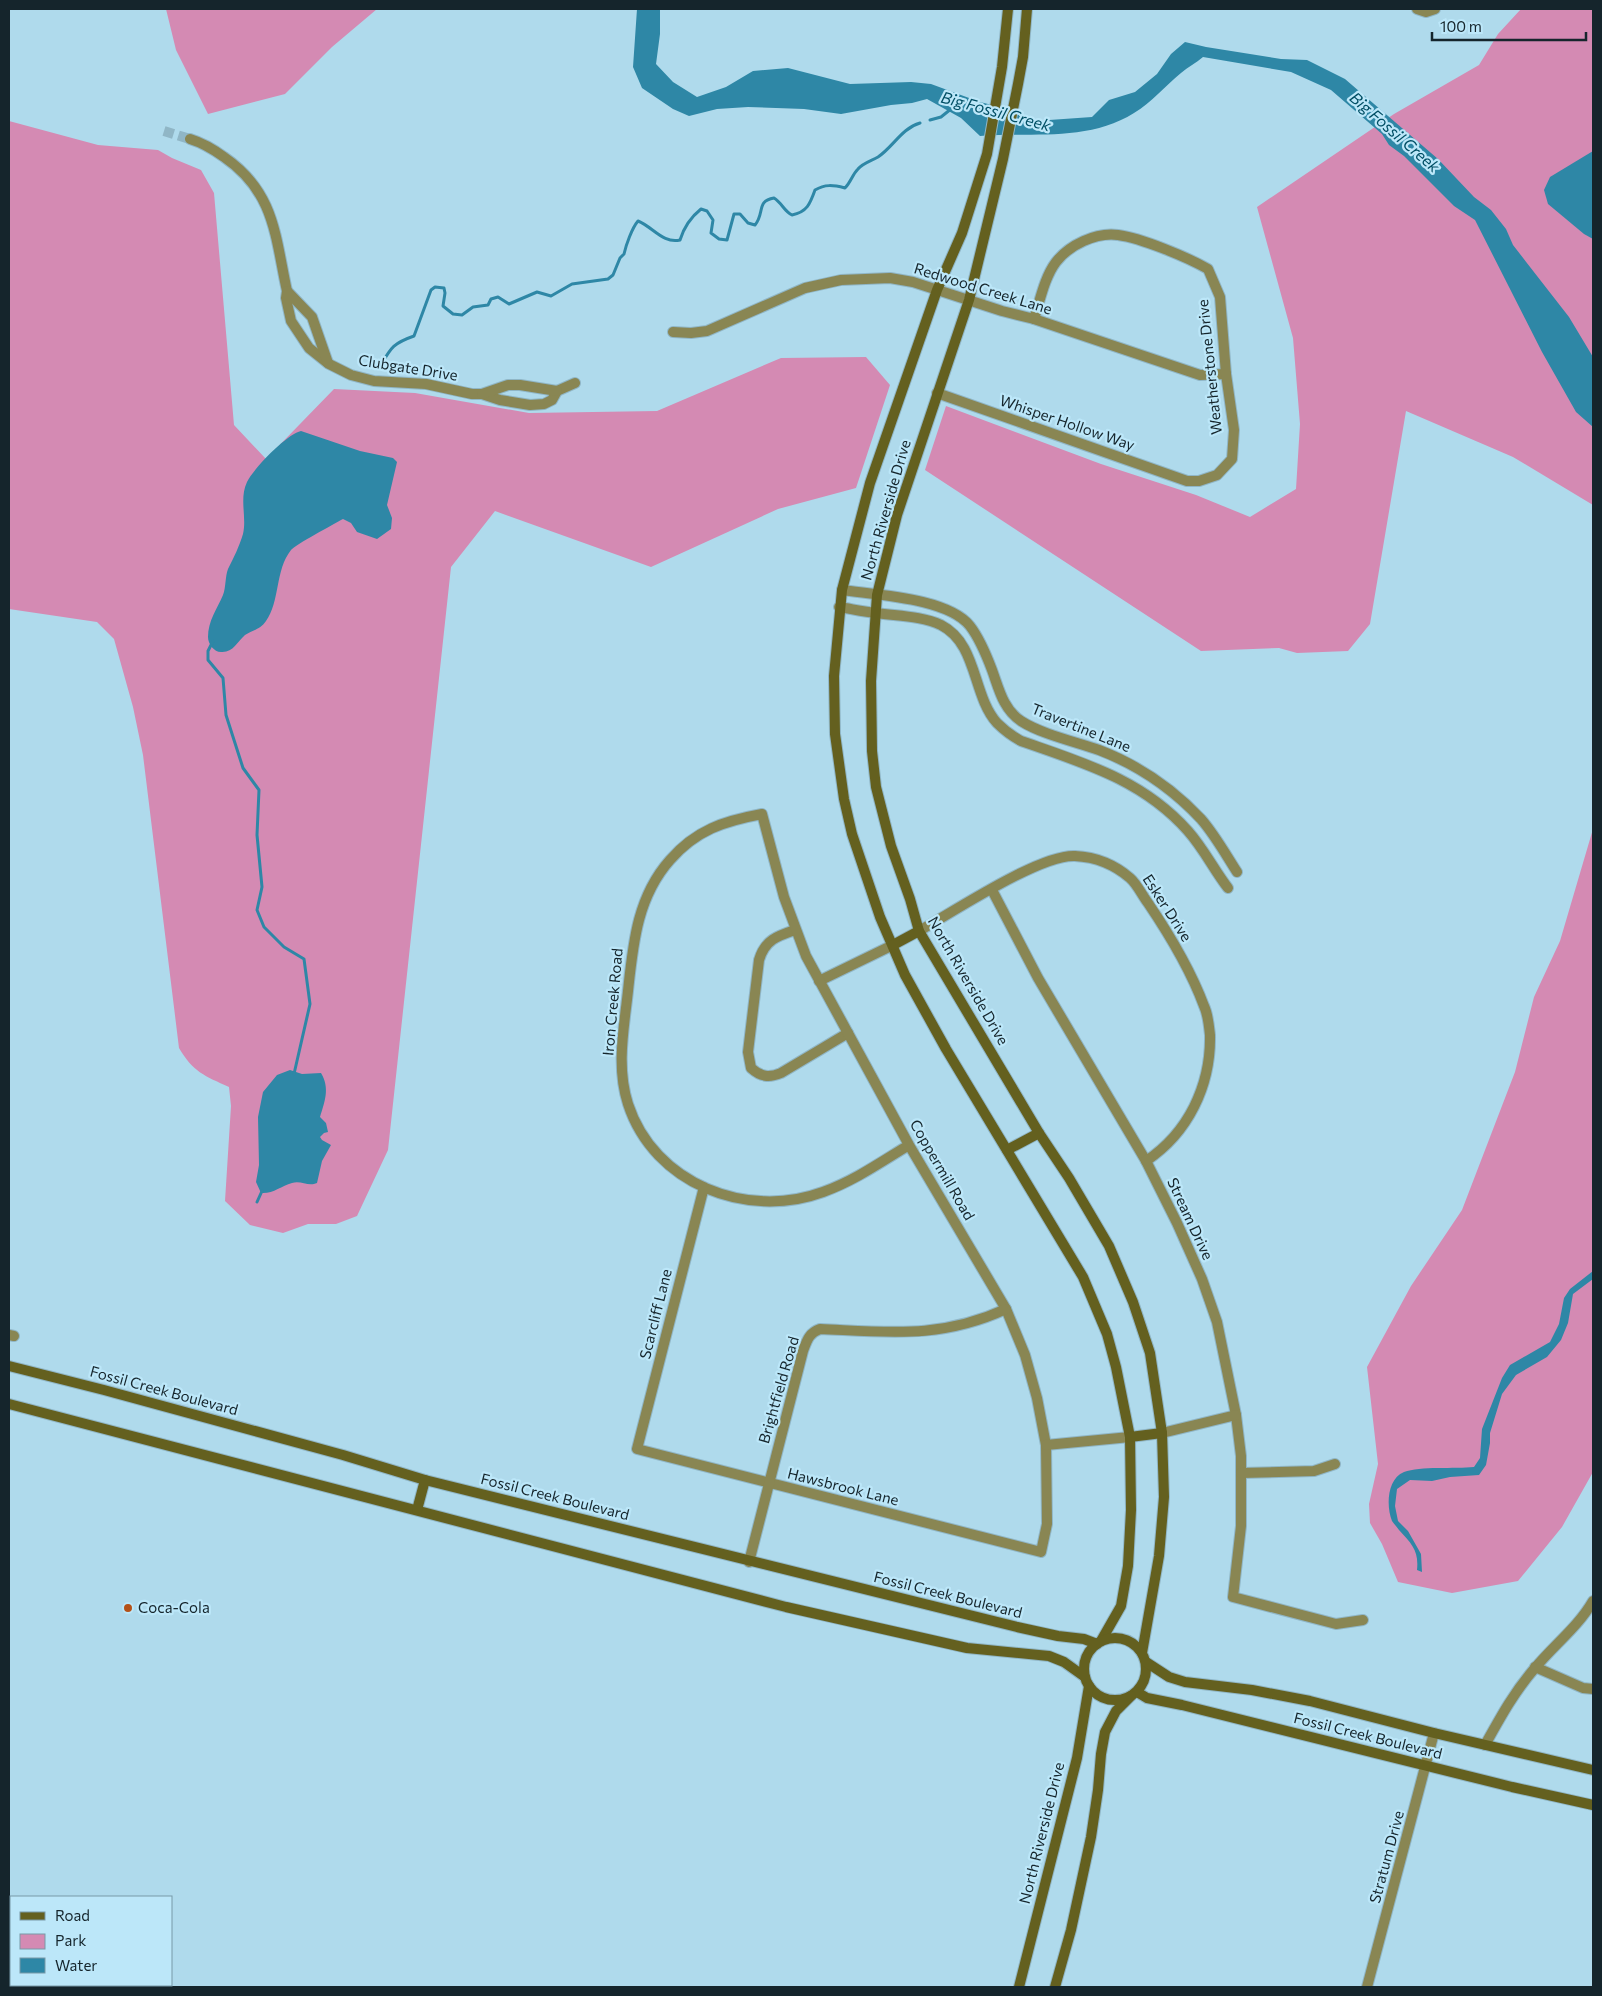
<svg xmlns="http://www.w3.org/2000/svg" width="1602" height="1996" font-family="Commissioner,sans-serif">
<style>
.green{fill:#d48ab3}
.water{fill:#2e87a6}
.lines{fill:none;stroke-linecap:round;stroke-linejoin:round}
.stream{stroke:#2e87a6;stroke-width:3}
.minor-tunnel{stroke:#90b6c6;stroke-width:10;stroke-dasharray:10 5;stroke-linecap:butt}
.minor-casing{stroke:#90b6c6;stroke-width:12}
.secondary-casing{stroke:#90b6c6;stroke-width:12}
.minor{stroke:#898653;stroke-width:10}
.secondary{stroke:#64601f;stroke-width:10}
.poi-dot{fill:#b45118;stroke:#bce7f9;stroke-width:2}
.labels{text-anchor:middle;stroke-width:4.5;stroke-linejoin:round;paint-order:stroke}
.street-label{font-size:15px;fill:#15252c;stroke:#bce7f9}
.poi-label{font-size:15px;fill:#15252c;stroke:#bce7f9;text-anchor:start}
.water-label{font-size:16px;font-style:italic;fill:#004e64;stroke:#bce7f9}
</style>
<rect width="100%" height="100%" fill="#afdaec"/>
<g class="green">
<polygon points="166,9 377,9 332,47 285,94 208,114 176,50"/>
<polygon points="1521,9 1593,9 1593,505 1513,457 1406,411 1370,624 1348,651 1297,653 1279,648 1201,651 925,470 946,406 1101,464 1196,495 1250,517 1296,489 1300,424 1293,338 1257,207 1394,114 1479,65 1498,34"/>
<path d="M9,121L98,145L158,150L172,158L201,170L214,193L234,425L266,459L334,389L415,393L529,413L657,411L781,358L866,357L890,385L856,488L778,509L651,567L495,511L451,567L388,1150L357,1216L336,1224H308L283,1233L250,1225L225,1201L231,1106L229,1087C205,1076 193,1072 179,1048L143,755L133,707L114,639L97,622L9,609Z"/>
<polygon points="1593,829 1593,1472 1562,1527 1518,1581 1452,1593 1398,1582 1382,1544 1370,1523 1369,1504 1378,1464 1367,1367 1411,1286 1462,1210 1515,1072 1534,997 1560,941"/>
</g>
<g class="water">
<path d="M637,9H660V34L656,64L673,82L697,97L726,87L753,71L788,68L850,84L911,82L931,84L980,102L1004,108L1035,121L1092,117L1109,100L1135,92L1157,74L1171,54L1185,42L1206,47L1281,59L1307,60L1345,79L1438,159L1474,197L1491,210L1506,229L1513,245L1569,317L1593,357V427L1576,412L1542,352L1475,220L1454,206L1404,156L1389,145L1382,134L1331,90L1291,72L1203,57C1196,63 1188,67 1181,73C1165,86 1152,102 1134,113C1088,142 1031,132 980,136L961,118L927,99L912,103L891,105L841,114L804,109L748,107L717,109L689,116L673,109L642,88L633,67Z"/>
<polygon points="1593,151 1593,239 1584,234 1548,204 1544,190 1550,177"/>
<path d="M301,431L360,451L393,458L397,462L387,505L392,518L391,529L377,539L357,532L351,523L343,519C334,524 295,545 291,550C275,570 280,602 266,621C260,630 252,630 245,635C237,642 233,653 221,652C214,652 208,644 208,637C208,621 217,609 223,595C226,587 225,577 228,569C234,557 239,547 243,534C247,517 239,499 247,482C254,468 287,434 301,431Z"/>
<path d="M290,1070L302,1074L321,1073C330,1088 325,1101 320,1117L326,1123L328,1132L324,1133L320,1137L322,1140L331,1145L322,1161L317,1183C308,1187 301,1180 292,1183C281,1186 273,1194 261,1193L256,1182L259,1165L258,1117L263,1092L277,1075Z"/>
<path d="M1593,1271V1279L1573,1294L1568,1323L1561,1340L1547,1357L1516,1375L1502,1394L1490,1433V1443L1486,1465L1479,1475L1450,1477L1432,1481L1410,1480L1397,1489L1395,1506L1398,1521L1408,1531L1421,1554L1422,1572L1417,1570C1419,1551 1412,1544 1399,1530C1397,1527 1394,1524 1392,1521C1386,1506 1387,1479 1404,1472C1420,1466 1455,1469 1474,1467L1480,1458L1482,1429L1502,1378L1510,1365L1550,1342L1559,1324L1564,1298L1570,1289Z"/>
</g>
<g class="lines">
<g class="stream">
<polyline points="930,120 941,117 951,109"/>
<path d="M381,365C391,347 394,343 414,336L431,290L435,287L444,288L445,293L443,306L453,314L462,315L473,307L488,305L491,299L498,297L509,304L537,292L551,296L572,284L608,279L613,275L620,258L624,254C626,245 632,228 638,221C653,227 663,244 680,240C684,227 691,217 701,209L707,211L713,220L711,233L719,239L727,240L734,214H740L748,223L755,225C765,213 756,201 774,198C782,203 784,211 792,215C807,212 810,204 815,190C825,184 833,185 845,188C851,182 852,175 858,169C863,163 871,161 878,157C893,147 902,128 920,123"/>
<polyline points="213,641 208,651 208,660 223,678 226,715 234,740 243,768 259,790 257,835 262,887 257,910 264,927 284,947 304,959 310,1004 294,1074"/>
<polyline points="257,1202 262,1191"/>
</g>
<polyline class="minor-tunnel" points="164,131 190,139"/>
<g class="minor-casing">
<g id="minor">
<polyline points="1417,9 1426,12 1435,9"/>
<path d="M190,139C203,143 213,149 224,157C275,192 275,236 287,291L286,298L291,321L309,348L329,364L351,375L374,381L426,384L472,394H482L500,400L530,405L544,404L552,400L557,391L575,383"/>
<polyline points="287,291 312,317 328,363"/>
<polyline points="673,332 691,333 707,331 805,288 841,280 890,278 913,282 1002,311 1034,319 1200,375 1226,374"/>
<path d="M937,393L1187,481H1199L1217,475L1232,459L1234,430L1226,374L1220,297L1208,269C1187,257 1141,238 1118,235C1096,232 1069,245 1056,262C1044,278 1040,301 1034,319"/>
<polyline points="482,394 508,385 520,385 557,391"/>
<path d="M842,590C876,595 948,598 970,626C980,639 986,654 992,670C999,689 1003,709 1021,721C1041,734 1076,742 1099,750C1138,765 1172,788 1201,819C1215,835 1226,855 1237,872"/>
<path d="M839,607C852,609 864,612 877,613C897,616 922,616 941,625C978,644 972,695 997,723C1004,730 1012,736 1021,741C1084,763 1143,780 1188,831C1204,849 1214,870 1228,888"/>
<polyline points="992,890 1038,978 1146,1161 1177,1223 1202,1279 1217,1322 1236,1415 1241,1456 1241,1526 1233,1597 1336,1624 1363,1620"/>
<path d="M795,930C777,936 765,940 759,960L748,1052L751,1068C761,1077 769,1078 781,1073L848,1033"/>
<path d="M919,931C953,912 1040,854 1075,856C1095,857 1115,865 1130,878C1137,884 1142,895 1148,903C1169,934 1191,971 1204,1006C1208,1014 1209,1026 1210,1035C1211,1086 1188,1133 1146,1161"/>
<polyline points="819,981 893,945"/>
<path d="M704,1187L637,1449L1041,1552L1047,1524L1046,1445L1037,1398L1025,1355L1006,1309L909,1145L806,956L784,897L762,814C724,821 696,830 670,860C637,897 633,944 628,991C624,1028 616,1067 628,1104C654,1184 747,1220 823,1192C854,1181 881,1162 909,1145"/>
<polyline points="9,1335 14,1336"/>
<polyline points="1162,1433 1236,1415"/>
<polyline points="1046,1445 1130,1437"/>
<polyline points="1241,1473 1314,1471 1335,1464"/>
<path d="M749,1562L803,1351C807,1340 809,1333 820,1329C889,1332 941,1339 1006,1309"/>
<polyline points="1535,1667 1583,1688 1593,1689"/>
<path d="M1485,1745C1500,1718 1514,1692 1535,1668C1554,1645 1578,1627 1593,1601"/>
<polyline points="1367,1987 1434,1733"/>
</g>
</g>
<g class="secondary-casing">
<g id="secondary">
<polyline points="1008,9 1002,67 987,154 962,233 937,290 870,483 842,590 834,676 835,734 844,799 852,834 880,917 905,975 946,1049 1083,1277 1107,1334 1116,1367 1130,1437 1131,1510 1128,1566 1121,1606 1101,1641"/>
<polyline points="1027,9 1023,57 1018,84 1003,159 969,300 897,515 877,595 871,681 872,751 876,787 891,846 910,899 919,931 1039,1133 1069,1178 1109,1246 1133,1302 1150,1353 1162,1433 1164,1497 1159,1556 1142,1653"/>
<polyline points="893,945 919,931"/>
<polyline points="1007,1150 1039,1133"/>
<polyline points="9,1366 104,1390 343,1455 425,1480 1017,1627 1058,1636 1084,1639 1097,1644"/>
<polyline points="9,1404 786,1607 967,1648 1049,1656 1064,1662 1085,1677"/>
<polyline points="1130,1437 1162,1433"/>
<polyline points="417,1510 425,1480"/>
<circle cx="1115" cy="1669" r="31"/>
<polyline points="1146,1662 1169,1677 1185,1682 1252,1690 1310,1701 1434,1733 1593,1770"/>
<polyline points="1137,1692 1147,1698 1182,1705 1512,1787 1593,1805"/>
<polyline points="1019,1987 1077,1758 1089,1686"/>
<polyline points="1055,1987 1071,1930 1091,1837 1098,1790 1101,1754 1105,1732 1116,1711 1131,1696"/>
</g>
</g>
<use href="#minor" class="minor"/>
<use href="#secondary" class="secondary"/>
</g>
<circle class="poi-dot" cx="128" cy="1608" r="5"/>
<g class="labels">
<g class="street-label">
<text transform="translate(983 289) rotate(17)" y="5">Redwood Creek Lane</text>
<text transform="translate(1210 367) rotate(-96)" y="5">Weatherstone Drive</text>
<text transform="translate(408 368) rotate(9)" y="5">Clubgate Drive</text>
<text transform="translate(1067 423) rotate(19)" y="5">Whisper Hollow Way</text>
<text transform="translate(886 510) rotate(-74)" y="5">North Riverside Drive</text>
<text transform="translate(1081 728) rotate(22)" y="5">Travertine Lane</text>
<text transform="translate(1167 908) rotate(57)" y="5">Esker Drive</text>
<text transform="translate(968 981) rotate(60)" y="5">North Riverside Drive</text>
<text transform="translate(613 1002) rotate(-85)" y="5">Iron Creek Road</text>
<text transform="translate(942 1170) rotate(60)" y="5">Coppermill Road</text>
<text transform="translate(1190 1219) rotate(65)" y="5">Stream Drive</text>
<text transform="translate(656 1314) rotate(-76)" y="5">Scarcliff Lane</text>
<text transform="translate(779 1390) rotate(-74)" y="5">Brightfield Road</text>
<text transform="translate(164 1391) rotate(15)" y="5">Fossil Creek Boulevard</text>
<text transform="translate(843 1487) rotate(14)" y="5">Hawsbrook Lane</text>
<text transform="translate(555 1497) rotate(14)" y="5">Fossil Creek Boulevard</text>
<text transform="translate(948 1595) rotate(14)" y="5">Fossil Creek Boulevard</text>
<text transform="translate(1368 1736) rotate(14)" y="5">Fossil Creek Boulevard</text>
<text transform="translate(1042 1833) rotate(-76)" y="5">North Riverside Drive</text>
<text transform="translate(1387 1857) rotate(-75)" y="5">Stratum Drive</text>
</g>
<g class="poi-label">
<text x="138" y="1613">Coca-Cola</text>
</g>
<g class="water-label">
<text transform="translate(996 111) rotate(15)" y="6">Big Fossil Creek</text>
<text transform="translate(1395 132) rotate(41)" y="6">Big Fossil Creek</text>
</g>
</g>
<rect width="1602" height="1996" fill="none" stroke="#15252c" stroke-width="20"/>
<rect x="10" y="1896" width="162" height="90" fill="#bce7f9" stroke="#7999a7"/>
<rect x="20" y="1912" width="25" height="8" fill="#64601f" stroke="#7999a7"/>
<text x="55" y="1921" font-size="15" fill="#15252c">Road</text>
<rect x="20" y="1934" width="25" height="15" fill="#d48ab3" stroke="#7999a7"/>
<text x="55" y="1946" font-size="15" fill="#15252c">Park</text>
<rect x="20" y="1958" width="25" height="15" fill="#2e87a6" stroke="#7999a7"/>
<text x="55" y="1971" font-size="15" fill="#15252c">Water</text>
<path d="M1432 32v8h154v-8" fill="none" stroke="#15252c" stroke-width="2.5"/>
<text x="1440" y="32" font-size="15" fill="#15252c" stroke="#bce7f9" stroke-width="4" paint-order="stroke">100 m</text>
</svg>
